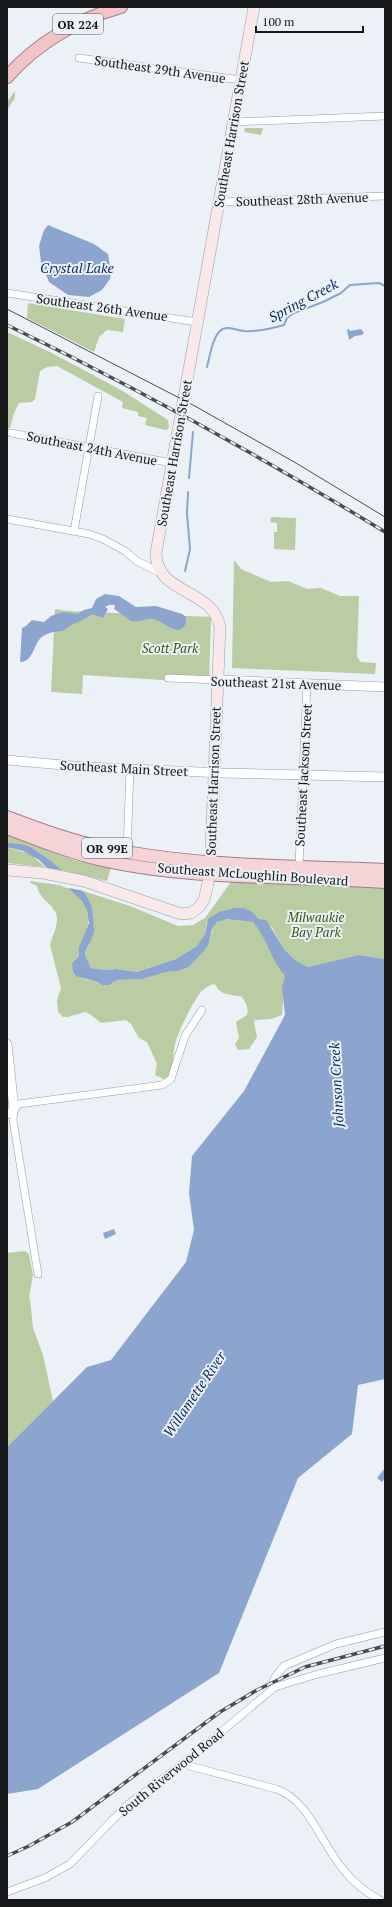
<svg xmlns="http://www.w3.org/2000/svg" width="392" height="1907" viewBox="0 0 392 1907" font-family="'PT Serif',serif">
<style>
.green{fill:#b9cca2}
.water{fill:#8ca5cf}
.pier{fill:#ebf1f7}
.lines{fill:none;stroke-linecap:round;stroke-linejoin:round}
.stream{stroke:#8ca5cf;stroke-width:2}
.minor-casing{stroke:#969ca1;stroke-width:8}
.tertiary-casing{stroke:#969ca1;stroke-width:10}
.secondary-casing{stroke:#969ca1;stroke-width:12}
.primary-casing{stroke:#a27e84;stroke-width:14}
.trunk-casing{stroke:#a27e84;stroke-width:14}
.minor{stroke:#fff;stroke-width:7}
.tertiary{stroke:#fff;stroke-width:9}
.secondary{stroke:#fae9eb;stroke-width:11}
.primary{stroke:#f5d3d7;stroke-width:12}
.trunk{stroke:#f2c4ca;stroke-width:12}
.tram{stroke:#4a4d50;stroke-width:1}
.rail-casing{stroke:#4a4d50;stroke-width:3.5}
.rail{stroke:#ebf1f7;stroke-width:2;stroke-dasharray:6;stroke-linecap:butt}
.labels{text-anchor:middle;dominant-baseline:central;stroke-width:4;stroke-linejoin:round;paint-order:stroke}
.shield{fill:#ebf1f7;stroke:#55585c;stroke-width:1}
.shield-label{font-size:12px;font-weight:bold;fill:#151719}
.street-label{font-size:13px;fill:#151719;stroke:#ebf1f7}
.park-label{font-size:13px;font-style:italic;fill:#3c5410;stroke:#ebf1f7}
.water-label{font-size:14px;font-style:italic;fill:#113062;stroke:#ebf1f7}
</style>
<rect width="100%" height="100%" fill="#ebf1f7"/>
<path class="green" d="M15 91V98L7 110V102Z
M245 128H263L261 135 244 132Z
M28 303 125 319 123 332 107 330 99 337 94 352 27 318Z
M7 332 52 353 121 390 168 420 169 428 166 430 145 425 147 418 138 416V412L122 408 123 402 57 366 47 367 40 371 35 399 32 402 19 403 14 413 10 428H7Z
M271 517 296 518 295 550 274 549V532H277V523L270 522Z
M234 560 241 569 271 582 288 581 307 589 321 588 340 596H359L357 657 361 662 376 663 375 674 232 668Z
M55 609 67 611 211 617 209 683 83 675 82 694 51 692Z
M7 835 74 860 111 868 107 881 62 870 36 850 7 843Z
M7 847 30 854 45 867 7 863Z
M31 881C40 883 60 884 68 888 80 895 90 909 88 924 87 935 79 944 79 956L73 962V972C81 981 93 979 102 985L113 983 116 980 143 979 166 972 178 971 189 967 204 951 213 931V927C220 914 241 921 253 922L256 925 254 920 223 913 207 921 205 934 202 940 197 946 176 959 135 972 116 969 106 970 91 968 85 955 89 943 93 937 94 931 90 901 83 891 130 906 178 926 193 925 205 918 231 882 385 888V959L358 955 308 967 295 960 285 950 271 926 261 931 271 952 285 976 282 1015 271 1019 255 1020 254 1023 257 1037 249 1049 238 1050 235 1044 239 1038 236 1022 247 1015C249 1008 246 1003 242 997 233 994 219 996 216 985L213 984C209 986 203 989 200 993 192 1004 175 1036 174 1050 173 1059 173 1072 166 1080L155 1075 157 1064 147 1042 139 1038 131 1024 126 1020 101 1023 90 1014 85 1012 68 1017H63L58 1012 57 1000 61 988 50 945C52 937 56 930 57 921 59 906 39 901 37 886L30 883Z
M25 1251 29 1254 33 1275 29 1297 30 1299 33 1328 43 1355 53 1401 7 1447V1253Z"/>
<path class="water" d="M48 225 94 244 108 254 111 273 110 279 102 290 89 297 68 295 49 282 41 262 39 246 44 230Z
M349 329 350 331 361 329 364 333 362 335 355 336 349 340 347 330Z
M105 594 119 596 136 607 156 606 182 614 186 617V623C179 640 163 620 153 619 145 618 139 623 131 621L114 609 115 605H109L105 607 108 609 103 618 92 614C84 621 71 623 63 631 57 631 51 632 45 635 33 640 35 662 20 662L22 628 26 626 32 620 44 622 51 616 63 612 77 614 84 610 92 608 96 599Z
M7 843C13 843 20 844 25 845 41 850 85 887 90 902 93 910 93 920 94 929 95 939 86 945 85 955L91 968 106 970 116 969 136 972 176 959 197 946 205 934 208 919 219 912 235 908H243L251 911 259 919 266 920 285 950 295 960 308 967 358 955 385 959V1379L358 1385 352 1434 298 1478 219 1673 38 1789 7 1794V1447L87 1367 111 1360 186 1262 194 1230 189 1193 192 1156 244 1091 285 1015 282 988 285 976C271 960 267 938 253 922L227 919 217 922 213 927 208 945 204 951 189 967 178 971 166 972 143 979 117 980 109 985H102L97 982 76 976 73 972 72 963 79 956V947L89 923 87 911 82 901 39 860 23 851 7 847Z
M114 1229 116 1234 105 1239 103 1233Z
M385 1468V1478L382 1482 377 1478Z"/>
<path class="pier" d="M42 867 66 871 85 891 63 887Z"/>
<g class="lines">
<path class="stream" d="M207 367C210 356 212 339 220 331 226 325 236 330 244 331 258 332 270 329 284 325L287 318 294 313 323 302 341 293 350 285 379 283 385 286
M189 478 193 432
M185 571 190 549 187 514 188 492"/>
<g class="minor-casing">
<path id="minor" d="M79 58 241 80
M233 122 385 116
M219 202 385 196
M7 293 197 322
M11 433 172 463
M7 519 89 534 103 539 125 551 137 561 161 573
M74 531 98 396
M168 678 218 680
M127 852 130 769
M299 866 307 683
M14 1109 13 1120 38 1274
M7 1115 19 1104 162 1085 171 1079 185 1036 202 1010
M275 1687 273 1682 275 1677 284 1666 336 1644 385 1632
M185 1762 190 1766 276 1789C308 1799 321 1843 342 1868 352 1881 365 1892 380 1900
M7 1892 45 1878 70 1864 126 1806 185 1762 275 1687 318 1674 385 1658"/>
</g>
<g class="tertiary-casing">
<path id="tertiary" d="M218 680 385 687
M7 760 85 767 223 773 385 777
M7 1044 14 1109"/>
</g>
<g class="secondary-casing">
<path id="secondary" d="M7 870 43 873 84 881 181 914 191 913 199 907 204 900 208 883 211 851 220 627C213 588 156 595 156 553L254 7"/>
</g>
<g class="primary-casing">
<path id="primary" d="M7 817C39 829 71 841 105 848 196 867 292 866 385 870
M7 828C38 840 69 852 102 860 195 881 291 875 385 882"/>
</g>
<g class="trunk-casing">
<path id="trunk" d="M7 77C37 43 78 19 121 7"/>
</g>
<use href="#minor" class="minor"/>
<use href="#tertiary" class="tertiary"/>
<use href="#secondary" class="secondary"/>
<use href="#primary" class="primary"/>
<use href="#trunk" class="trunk"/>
<path class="tram" d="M7 309 193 405 296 463 385 517"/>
<g class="rail-casing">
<path id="rail" d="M7 325C137 388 262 457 385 532
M7 1856 29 1846 72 1822 220 1712 257 1690 305 1667 385 1646"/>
</g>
<use href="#rail" class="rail"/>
</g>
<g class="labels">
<g class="shield">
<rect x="53" y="14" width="50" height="20" rx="3"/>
<rect x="82" y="838" width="50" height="20" rx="3"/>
</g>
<g class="shield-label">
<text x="78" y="24">OR 224</text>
<text x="107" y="848">OR 99E</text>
</g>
<g class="street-label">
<text transform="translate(160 69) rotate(8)">Southeast 29th Avenue</text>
<text transform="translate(231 134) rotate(-80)">Southeast Harrison Street</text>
<text transform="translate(302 199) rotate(-2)">Southeast 28th Avenue</text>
<text transform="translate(102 307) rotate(8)">Southeast 26th Avenue</text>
<text transform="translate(92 448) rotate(11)">Southeast 24th Avenue</text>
<text transform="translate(174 453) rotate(-80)">Southeast Harrison Street</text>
<text transform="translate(276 683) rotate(2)">Southeast 21st Avenue</text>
<text transform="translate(124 768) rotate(3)">Southeast Main Street</text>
<text transform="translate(303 775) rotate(-87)">Southeast Jackson Street</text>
<text transform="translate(213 781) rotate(-88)">Southeast Harrison Street</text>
<text transform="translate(253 874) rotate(4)">Southeast McLoughlin Boulevard</text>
<text transform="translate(171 1772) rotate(-39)">South Riverwood Road</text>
</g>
<g class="park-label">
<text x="170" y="648">Scott Park</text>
<text x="316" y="917">Milwaukie<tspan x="316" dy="15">Bay Park</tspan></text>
</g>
<g class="water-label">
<text x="77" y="267">Crystal Lake</text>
<text transform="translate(303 300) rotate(-28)">Spring Creek</text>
<text transform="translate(336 1085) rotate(-93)">Johnson Creek</text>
<text transform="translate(194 1394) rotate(-56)">Willamette River</text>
</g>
</g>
<rect width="392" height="1907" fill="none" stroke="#151719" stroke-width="16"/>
<path d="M256 26v6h107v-6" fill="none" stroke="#151719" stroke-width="2"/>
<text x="262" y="26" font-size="12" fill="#151719" stroke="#ebf1f7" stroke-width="3" paint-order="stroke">100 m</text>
</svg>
